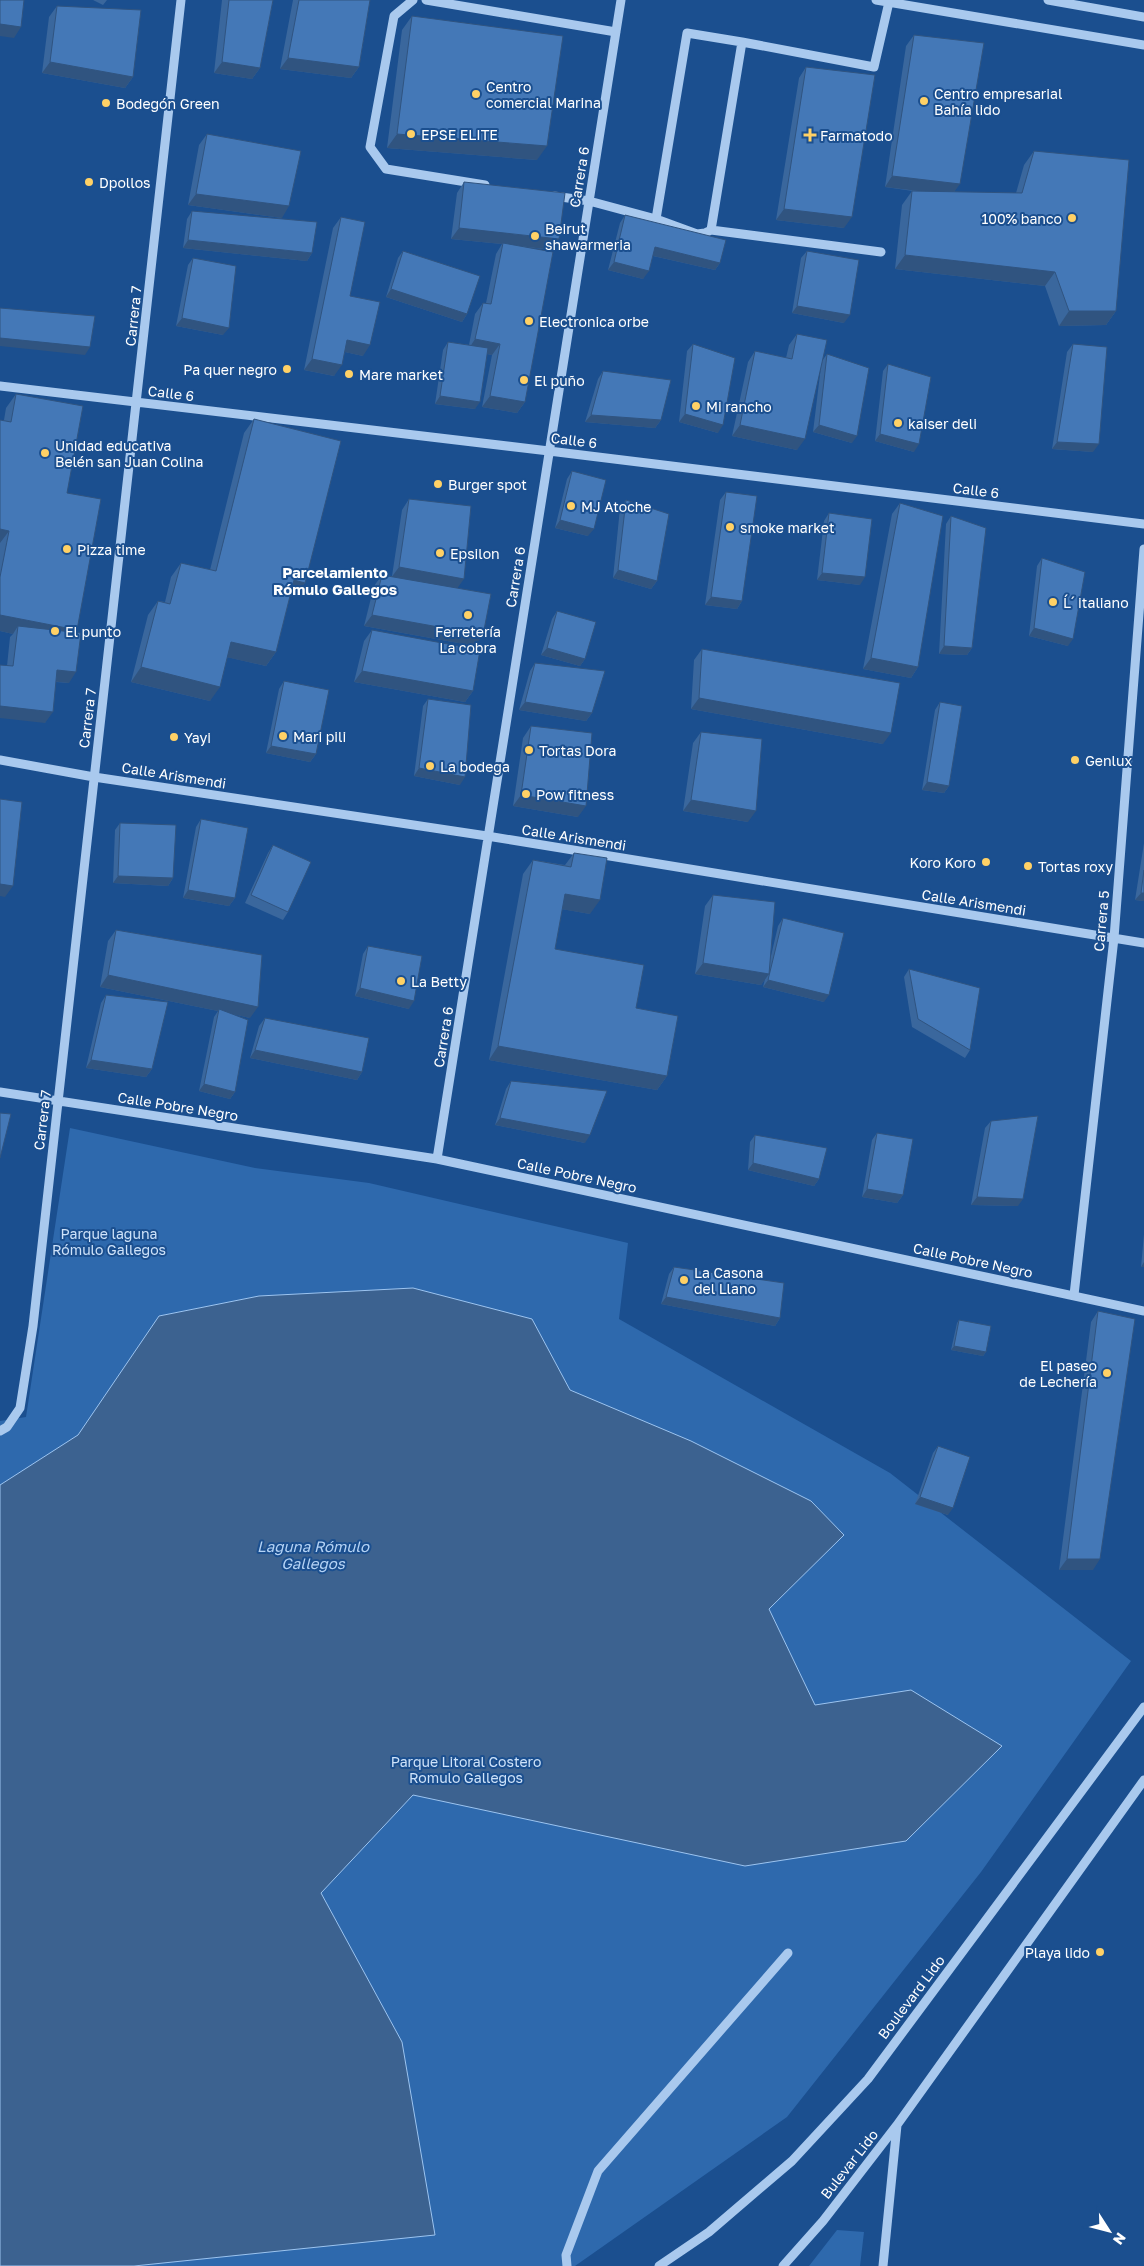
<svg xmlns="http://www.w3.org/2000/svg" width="1144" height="2266" viewBox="0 0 1144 2266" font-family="'Golos Text',sans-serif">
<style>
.green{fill:#2e69ad}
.water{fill:#3c6290;stroke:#9cc4f0}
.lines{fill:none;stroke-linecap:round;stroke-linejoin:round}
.minor{stroke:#a9c9ee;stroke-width:9}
.wall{fill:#3a679d}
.shaded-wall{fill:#305480}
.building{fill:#4478b7;stroke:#305480}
.poi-dot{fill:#ffd166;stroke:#1b4f8f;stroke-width:2}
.labels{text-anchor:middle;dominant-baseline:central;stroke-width:4;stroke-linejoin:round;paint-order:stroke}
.poi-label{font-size:14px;fill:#fff;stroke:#1b4f8f;text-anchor:start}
.street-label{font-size:14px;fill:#fff;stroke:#1b4f8f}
.park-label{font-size:14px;fill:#cfe3fa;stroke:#1b4f8f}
.neighbourhood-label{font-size:15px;font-weight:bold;fill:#fff;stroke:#1b4f8f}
.water-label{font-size:15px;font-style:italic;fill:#b5d3f5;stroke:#1b4f8f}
</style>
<rect width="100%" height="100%" fill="#1b4f8f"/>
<path class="green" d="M70 1128 255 1168 369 1183 628 1243 619 1319 890 1473 1131 1661 981 1872 787 2117 575 2266H0V1421L26 1417Z
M837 2230 864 2232 860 2266H809Z"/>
<path class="water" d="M413 1288 532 1319 570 1390 691 1441 811 1501 844 1535 769 1609 815 1705 911 1690 1002 1746 906 1841 745 1866 413 1795 321 1893 402 2042 435 2235 134 2266H0V1485L78 1435 159 1316 259 1296Z"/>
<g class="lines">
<path class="minor" d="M413 0 394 16 370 147 386 169 485 185
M426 0 616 32
M876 0 1144 45
M1048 0 1144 17
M554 196 589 201 656 219 697 234 705 233 711 230 742 42 874 67 889 2
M656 219 687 33 742 42
M711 230 881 252
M0 386 549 451 1144 524
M0 760 94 777 487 836 1144 943
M0 1092 437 1159 1144 1311
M437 1159 621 0
M1074 1295 1114 938 1144 549
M0 1431 7 1427 20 1408 33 1326 181 0
M567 2266 566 2255 598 2171 788 1953
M659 2266 709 2232 792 2161 868 2079 1144 1707
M783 2266 823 2221 897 2125
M883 2266 897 2125 1144 1780"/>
</g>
<path class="wall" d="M93 0H107L103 5Z
M222 0H273L260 68 252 79 214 73Z
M293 0H370L359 67 351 78 280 69Z
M57 6 133 77 125 88 42 73 49 17Z
M412 16 537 160 387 148 402 30Z
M914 35 955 192 1016 193 1024 165 1034 151 1116 311 1106 325 1059 326 1045 286 895 269 902 205 912 191H913L885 187 906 46Z
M806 67 844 228 776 220 799 78Z
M207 134 282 218 188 205 199 145Z
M464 182 552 250 524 247 525 402 517 413 482 407 492 355 487 354 475 409 435 404 443 350 448 342 469 345 475 314 483 303H486L496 254 502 244 451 239 457 193Z
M192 211 312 253 307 261 183 248 187 219Z
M625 215 720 263 715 270 653 256 643 279 608 270 620 223Z
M341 217 350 296 363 356 345 352 334 376 304 370 333 228Z
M403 251 467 314 462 322 386 297 398 258Z
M807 251 844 323 792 313 801 258Z
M193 258 223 335 176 326 188 265Z
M797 334 822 361 827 354 852 443 813 432 821 366 797 450 732 436 748 362 755 351 786 358 789 345Z
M693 344 718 433 679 422 687 351Z
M1073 344 1093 452 1052 449 1067 352Z
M888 364 914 452 875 441 883 371Z
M603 371 661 420 655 428 585 422 598 379Z
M16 394 67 493 77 630 75 632 69 683 56 682 45 723 7 666 10 637 13 634 0 631V420H4L6 408Z
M254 419 305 583 295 597 290 596 276 652 266 666 227 657 210 701 131 682 148 615 158 601 165 602 171 577 181 563 210 570 244 433Z
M572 471 588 536 555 528 567 479Z
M726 492 742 601 737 609 705 605 720 500Z
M409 499 458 588 475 646 364 626 374 586 382 575 392 576 402 510Z
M626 500 657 581 651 589 613 578 620 508Z
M900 503 918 667 911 678 863 669 892 514Z
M829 513 860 585 817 580 824 521Z
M951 516 972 648 967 655 939 654 946 524Z
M1042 558 1068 646 1029 636 1037 566Z
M557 611 585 659 580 666 541 655 552 619Z
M372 630 473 691 465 702 354 682 364 641Z
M702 649 883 744 691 709 694 660Z
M535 663 592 713 586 721 519 710 530 671Z
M284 681 316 754 310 762 266 753 279 689Z
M428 699 460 785 414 776 423 706Z
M940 702 949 786 944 793 922 790 935 710Z
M531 726 578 817 513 806 523 738Z
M701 732 748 822 683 811 693 743Z
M201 819 235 898 229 906 183 898 196 827Z
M120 823 173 878 168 886 113 883 115 830Z
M1144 843V901L1135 900Z
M273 845 288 912 283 920 245 903 268 853Z
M574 853 590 914 562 909 555 949 636 1008 667 1076 657 1090 489 1060 523 874 533 860 565 865Z
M713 895 770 960 778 926 783 918 824 1002 763 987 765 979 761 985 695 974 705 906Z
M116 930 250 1018 233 1014 235 1092 230 1099 199 1091 214 1017 218 1011 100 987 108 941Z
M368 946 409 1009 355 996 363 954Z
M909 969 970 1050 965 1058 912 1027 904 977Z
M106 995 152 1069 146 1077 86 1068 101 1003Z
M265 1018 362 1072 357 1080 250 1058 259 1026Z
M511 1081 585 1143 495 1125 506 1089Z
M991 1121 1018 1206 971 1205 985 1128Z
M877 1133 903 1195 897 1203 862 1197 872 1140Z
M755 1135 819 1179 814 1186 748 1170 750 1142Z
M1144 1234V1267H1141Z
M674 1267 780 1318 775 1326 661 1304 669 1274Z
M1098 1311 1093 1570H1059L1091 1322Z
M959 1320 986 1352 983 1356 951 1350 957 1323Z
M938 1446 948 1515 915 1504 933 1453Z"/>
<path class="shaded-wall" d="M0 24 21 27 14 38 0 36Z
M288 58 359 67 351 78 280 69Z
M50 62 133 77 125 88 42 73Z
M222 62 260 68 252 79 214 73Z
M397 134 547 146 537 160 387 148Z
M892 176 960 184 952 195 885 187Z
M196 194 289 206 282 218 188 205Z
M784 209 852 217 844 228 776 220Z
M459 228 559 239 552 250 503 244V243L502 244 451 239Z
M188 240 312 253 307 261 183 248Z
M655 247 720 263 715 270 649 255Z
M905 255 1055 272 1045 286 895 269Z
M614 262 649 271 643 279 608 270Z
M391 289 467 314 462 322 386 297Z
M797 306 850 315 844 323 792 313Z
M1069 311H1116L1106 325 1059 326Z
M182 318 229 328 223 335 176 326Z
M0 338 90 347 85 355 0 346Z
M475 339 500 344 492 355 468 350Z
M347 340 370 345 363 356 340 351Z
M312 359 342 365 334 376 304 370Z
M440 396 480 402 475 409 435 404Z
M490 396 525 402 517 413 482 407Z
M685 414 723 425 718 433 679 422Z
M591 415 661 420 655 428 585 422Z
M740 425 805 439 797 450 732 436Z
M819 425 857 436 852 443 813 432Z
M880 434 919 444 914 452 875 441Z
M1057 442 1099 444 1093 452 1052 449Z
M560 520 594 529 588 536 555 528Z
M0 529 9 531 0 543Z
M399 567 464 579 456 590 391 578Z
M618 570 657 581 651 589 613 578Z
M822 573 865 577 860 585 817 580Z
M294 580 305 583 295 597 284 594Z
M711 597 742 601 737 609 705 605Z
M0 615 77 630 67 644 18 626 13 634 0 631Z
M372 615 483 635 475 646 364 626Z
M1034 628 1073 639 1068 646 1029 636Z
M231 642 276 652 266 666 221 656Z
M944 646 972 648 967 655 939 654Z
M547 648 585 659 580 666 541 655Z
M871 658 918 667 911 678 863 669Z
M141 667 220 687 210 701 131 682Z
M57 670 76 672 69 683 50 681Z
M362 671 473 691 465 702 354 682Z
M699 698 891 733 883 744 691 709Z
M525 702 592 713 586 721 519 710Z
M0 706 53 712 45 723 0 718Z
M271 746 316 754 310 762 266 753Z
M419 768 465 777 460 785 414 776Z
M927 782 949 786 944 793 922 790Z
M521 795 586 806 578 817 513 806Z
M691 800 756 811 748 822 683 811Z
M118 876 173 878 168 886 113 883Z
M0 884 13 886 5 897 0 896Z
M188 890 235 898 229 906 183 898Z
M1141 893H1144V901L1135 900Z
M565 894 600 900 590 914 555 908Z
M703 963 769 974 761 985 695 974Z
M108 975 258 1007 250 1018 219 1011V1009L218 1011 100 987Z
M768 980 829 995 824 1002 763 987Z
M360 988 414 1001 409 1009 355 996Z
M498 1046 667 1076 657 1090 489 1060Z
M255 1050 362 1072 357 1080 250 1058Z
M91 1060 152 1069 146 1077 86 1068Z
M204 1084 235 1092 230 1099 199 1091Z
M500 1118 590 1135 585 1143 495 1125Z
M753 1163 819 1179 814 1186 748 1170Z
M867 1189 903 1195 897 1203 862 1197Z
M977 1197 1023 1199 1018 1206 971 1205Z
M1144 1262V1267H1141Z
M666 1297 780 1318 775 1326 661 1304Z
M954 1346 986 1352 983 1356 951 1350Z
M920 1497 953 1508 948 1515 915 1504Z
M1067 1559H1100L1093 1570H1059Z"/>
<path class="building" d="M0 0H24L21 27 0 24Z
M229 0H273L260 68 222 62Z
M299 0H370L359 67 288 58Z
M57 6 141 10 133 77 50 62Z
M412 16 563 36 547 146 397 134Z
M914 35 984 43 960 184 892 176Z
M806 67 875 75 852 217 784 209Z
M207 134 301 151 289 206 196 194Z
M1034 151 1129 160 1116 311H1069L1055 272 905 255 912 191 1022 193Z
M464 182 565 193 559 239 459 228Z
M192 211 317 222 312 253 188 240Z
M625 215 726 240 720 263 655 247 649 271 614 262Z
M341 217 365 222 350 296 380 302 370 345 347 340 342 365 312 359Z
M503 243 553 252 525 402 490 396 500 344 475 339 483 303 491 304Z
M403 251 480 276 467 314 391 289Z
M807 251 859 260 850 315 797 306Z
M193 258 236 266 229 328 182 318Z
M0 308 95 316 90 347 0 338Z
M797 334 827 340 805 439 740 425 755 351 792 359Z
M448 342 488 348 480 402 440 396Z
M693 344 735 358 723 425 685 414Z
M1073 344 1107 347 1099 444 1057 442Z
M827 354 869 368 857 436 819 425Z
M888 364 931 377 919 444 880 434Z
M603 371 671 380 661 420 591 415Z
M16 394 83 406 67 493 101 499 77 630 0 615V577L9 531 0 529V420L11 422Z
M254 419 341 441 305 583 294 580 276 652 231 642 220 687 141 667 158 601 170 604 181 563 216 571Z
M572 471 606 480 594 529 560 520Z
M726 492 757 496 742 601 711 597Z
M409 499 471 506 464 579 399 567Z
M626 500 669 514 657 581 618 570Z
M900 503 943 516 918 667 871 658Z
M829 513 872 519 865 577 822 573Z
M951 516 986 528 972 648 944 646Z
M1042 558 1085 572 1073 639 1034 628Z
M382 575 491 594 483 635 372 615Z
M557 611 596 622 585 659 547 648Z
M18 626 81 633 76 672 57 670 53 712 0 706V665L13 666Z
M372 630 480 650 473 691 362 671Z
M702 649 900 683 891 733 699 698Z
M535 663 605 671 592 713 525 702Z
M284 681 329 690 316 754 271 746Z
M428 699 471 705 465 777 419 768Z
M940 702 962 706 949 786 927 782Z
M531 726 592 733 586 806 521 795Z
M701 732 762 739 756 811 691 800Z
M0 799 22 802 13 886 0 884Z
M201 819 248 828 235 898 188 890Z
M120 823 176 825 173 878 118 876Z
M273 845 311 862 288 912 251 895Z
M574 853 607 858 600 900 565 894 555 949 644 965 636 1008 678 1016 667 1076 498 1046 533 860 571 867Z
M1144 870V893H1141Z
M713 895 775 902 769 974 703 963Z
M783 918 844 933 829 995 768 980Z
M116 930 262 955 258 1007 108 975Z
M368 946 422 956 414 1001 360 988Z
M909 969 980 988 970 1050 918 1019Z
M106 995 168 1002 152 1069 91 1060Z
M219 1009 248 1020 235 1092 204 1084Z
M265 1018 369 1038 362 1072 255 1050Z
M511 1081 607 1091 590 1135 500 1118Z
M0 1113 11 1114 0 1158Z
M1038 1116 1023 1199 977 1197 991 1121Z
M877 1133 913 1139 903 1195 867 1189Z
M755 1135 827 1148 819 1179 753 1163Z
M674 1267 784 1283 780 1318 666 1297Z
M1098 1311 1135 1319 1100 1559H1067Z
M959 1320 991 1326 986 1352 954 1346Z
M938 1446 970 1457 953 1508 920 1497Z"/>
<g class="poi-dot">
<circle cx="476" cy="94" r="5"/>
<circle cx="924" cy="101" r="5"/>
<circle cx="106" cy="103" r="5"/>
<circle cx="411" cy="134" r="5"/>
<path d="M807.5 127.5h5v5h5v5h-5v5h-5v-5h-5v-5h5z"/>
<circle cx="89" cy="182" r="5"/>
<circle cx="1072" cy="218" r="5"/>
<circle cx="535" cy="236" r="5"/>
<circle cx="529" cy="321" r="5"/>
<circle cx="287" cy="369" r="5"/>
<circle cx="349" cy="374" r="5"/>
<circle cx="524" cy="380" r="5"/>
<circle cx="696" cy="406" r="5"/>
<circle cx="898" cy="423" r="5"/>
<circle cx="45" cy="453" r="5"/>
<circle cx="438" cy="484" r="5"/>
<circle cx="571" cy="506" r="5"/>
<circle cx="730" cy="527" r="5"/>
<circle cx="67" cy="549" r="5"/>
<circle cx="440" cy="553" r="5"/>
<circle cx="1053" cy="602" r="5"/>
<circle cx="468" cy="615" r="5"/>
<circle cx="55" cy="631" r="5"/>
<circle cx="283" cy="736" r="5"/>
<circle cx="174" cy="737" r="5"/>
<circle cx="529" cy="750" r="5"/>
<circle cx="1075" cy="760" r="5"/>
<circle cx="430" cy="766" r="5"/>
<circle cx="526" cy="794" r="5"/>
<circle cx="986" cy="862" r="5"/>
<circle cx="1028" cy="866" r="5"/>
<circle cx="401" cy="981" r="5"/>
<circle cx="684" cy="1280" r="5"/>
<circle cx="1107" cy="1373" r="5"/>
<circle cx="1100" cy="1952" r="5"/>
</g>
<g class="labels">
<g class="poi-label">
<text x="486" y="86">Centro<tspan x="486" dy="16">comercial Marina</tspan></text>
<text x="934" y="93">Centro empresarial<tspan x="934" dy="16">Bahía lido</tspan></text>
<text x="116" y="103">Bodegón Green</text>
<text x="421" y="134">EPSE ELITE</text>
<text x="820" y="135">Farmatodo</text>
<text x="99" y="182">Dpollos</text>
<text x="1062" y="218" text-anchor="end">100% banco</text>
<text x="545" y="228">Beirut<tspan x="545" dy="16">shawarmeria</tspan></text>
<text x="539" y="321">Electronica orbe</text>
<text x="277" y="369" text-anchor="end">Pa quer negro</text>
<text x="359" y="374">Mare market</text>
<text x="534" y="380">El puño</text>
<text x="706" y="406">Mi rancho</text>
<text x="908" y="423">kaiser deli</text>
<text x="55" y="445">Unidad educativa<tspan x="55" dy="16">Belén san Juan Colina</tspan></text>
<text x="448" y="484">Burger spot</text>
<text x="581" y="506">MJ Atoche</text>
<text x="740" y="527">smoke market</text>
<text x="77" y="549">Pizza time</text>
<text x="450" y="553">Epsilon</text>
<text x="1063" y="602">Ĺ´ italiano</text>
<text x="65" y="631">El punto</text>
<text x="468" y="631" text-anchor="middle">Ferretería<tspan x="468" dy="16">La cobra</tspan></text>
<text x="293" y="736">Mari pili</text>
<text x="184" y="737">Yayi</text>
<text x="539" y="750">Tortas Dora</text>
<text x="1085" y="760">Genlux</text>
<text x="440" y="766">La bodega</text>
<text x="536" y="794">Pow fitness</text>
<text x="976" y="862" text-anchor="end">Koro Koro</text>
<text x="1038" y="866">Tortas roxy</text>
<text x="411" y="981">La Betty</text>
<text x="694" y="1272">La Casona<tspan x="694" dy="16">del Llano</tspan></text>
<text x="1097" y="1365" text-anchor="end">El paseo<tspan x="1097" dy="16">de Lechería</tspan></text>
<text x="1090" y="1952" text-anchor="end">Playa lido</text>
</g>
<g class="street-label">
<text transform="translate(579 177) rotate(-81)">Carrera 6</text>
<text transform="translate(133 316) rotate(-84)">Carrera 7</text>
<text transform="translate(171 393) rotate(7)">Calle 6</text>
<text transform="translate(574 440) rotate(7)">Calle 6</text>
<text transform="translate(976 490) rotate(7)">Calle 6</text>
<text transform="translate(515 577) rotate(-81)">Carrera 6</text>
<text transform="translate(87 718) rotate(-83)">Carrera 7</text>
<text transform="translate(174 775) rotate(9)">Calle Arismendi</text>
<text transform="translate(574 837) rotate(9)">Calle Arismendi</text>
<text transform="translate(974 902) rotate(9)">Calle Arismendi</text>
<text transform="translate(1101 921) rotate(-85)">Carrera 5</text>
<text transform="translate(443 1037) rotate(-81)">Carrera 6</text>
<text transform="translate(178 1106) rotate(9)">Calle Pobre Negro</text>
<text transform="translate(42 1120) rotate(-83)">Carrera 7</text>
<text transform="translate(577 1175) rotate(12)">Calle Pobre Negro</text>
<text transform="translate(973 1260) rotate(12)">Calle Pobre Negro</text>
<text transform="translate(911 1997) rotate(-53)">Boulevard Lido</text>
<text transform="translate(849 2164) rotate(-52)">Bulevar Lido</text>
</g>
<g class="park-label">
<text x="109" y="1233">Parque laguna<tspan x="109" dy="16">Rómulo Gallegos</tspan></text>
<text x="466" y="1761">Parque Litoral Costero<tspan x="466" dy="16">Romulo Gallegos</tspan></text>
</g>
<g class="neighbourhood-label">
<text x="335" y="572">Parcelamiento<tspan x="335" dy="17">Rómulo Gallegos</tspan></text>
</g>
<g class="water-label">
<text x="313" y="1546">Laguna Rómulo<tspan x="313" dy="17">Gallegos</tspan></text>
</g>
</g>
<g transform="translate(1109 2231) rotate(126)" stroke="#1b4f8f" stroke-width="4" paint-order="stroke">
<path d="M0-4L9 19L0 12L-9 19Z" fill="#ffffff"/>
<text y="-8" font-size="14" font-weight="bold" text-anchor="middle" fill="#ffffff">N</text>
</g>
</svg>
